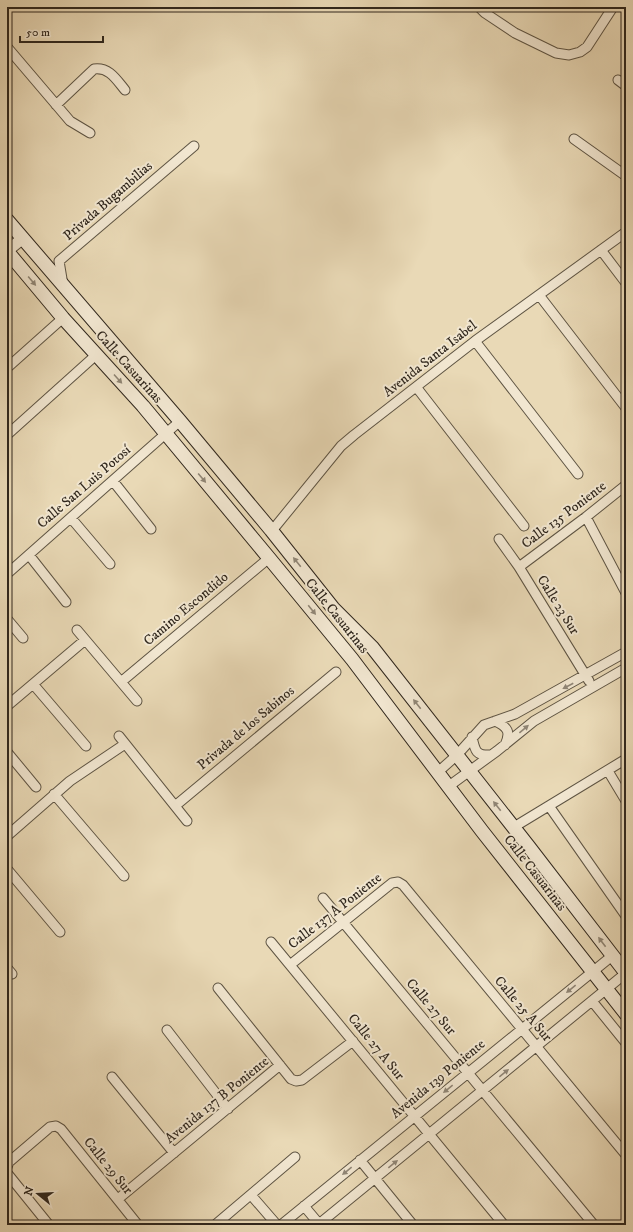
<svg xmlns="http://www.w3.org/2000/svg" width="633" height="1232" viewBox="0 0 633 1232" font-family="'IM FELL DW Pica',serif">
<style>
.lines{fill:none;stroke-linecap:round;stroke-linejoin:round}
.minor-casing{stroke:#5e5443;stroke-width:11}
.tertiary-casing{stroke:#5e5443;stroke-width:13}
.secondary-casing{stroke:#30271d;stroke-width:15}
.minor{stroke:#f1e6d0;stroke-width:9}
.tertiary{stroke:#f1e6d0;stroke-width:11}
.secondary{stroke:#f1e6d0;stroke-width:13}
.oneway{fill:#908676}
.labels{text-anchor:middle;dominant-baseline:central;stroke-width:4;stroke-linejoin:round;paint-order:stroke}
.street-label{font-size:14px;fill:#30271d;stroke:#f1e6d0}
</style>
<rect width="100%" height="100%" fill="#e9d9b6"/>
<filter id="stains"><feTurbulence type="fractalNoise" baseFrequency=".005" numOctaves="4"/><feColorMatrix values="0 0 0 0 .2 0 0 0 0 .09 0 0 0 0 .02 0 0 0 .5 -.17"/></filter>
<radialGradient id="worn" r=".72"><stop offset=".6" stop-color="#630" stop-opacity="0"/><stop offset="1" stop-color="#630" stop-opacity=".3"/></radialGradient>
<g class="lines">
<g class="minor-casing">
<path id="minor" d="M479 7 485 13 515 33 556 53 569 55 580 52 587 47 613 7
M7 47 70 121 90 133
M618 80 626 86
M56 105 94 69C109 67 116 79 125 90
M574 139 626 176
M601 250 626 283
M63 285 59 261 194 146
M539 295 626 408
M475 341 578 474
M7 368 63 318
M417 388 524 526
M7 435 96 355
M113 481 151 529
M586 517 626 593
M71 518 110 564
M271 530 275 527 341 446 354 435 475 341 626 232
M499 539 519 567 589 681
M29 555 66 602
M519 567 586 517 626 485
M7 574 180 421
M7 619 23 638
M77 630 137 701
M121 682 269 558
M33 684 86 746
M7 706 85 640
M495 721C508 727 511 732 505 745
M119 736 187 821
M472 737C475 751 476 756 491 755
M7 752 36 787
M608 771 626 801
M438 772 457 755 484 725 515 714 626 652
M449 786 497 751 534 721 626 668
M54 794 124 876
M175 806 336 672
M549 806 626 916
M514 827 626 759
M7 836 70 781 125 744
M7 869 60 932
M323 898 594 1225
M271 942 504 1225
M290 965 392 883 398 882 403 885 626 1155
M7 968 12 974
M218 988 291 1079 296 1081 302 1080 353 1041
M592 1001 626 1043
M167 1030 228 1109
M112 1077 174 1153
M360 1160 413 1225
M7 1167 9 1162 50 1127 56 1126 61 1129 138 1225
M7 1173 49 1225
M251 1195 277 1225
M118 1199 280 1065
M304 1206 320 1225
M319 1224 626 973
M215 1225 295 1157
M281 1225 612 956"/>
</g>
<g class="tertiary-casing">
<path id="tertiary" d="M7 251 23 238"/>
</g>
<g class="secondary-casing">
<path id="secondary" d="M7 220 180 421 271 530 333 608 372 647 529 847 626 973
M7 251 63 318 143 406 269 558 352 659 482 831 626 1014"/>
</g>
<use href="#minor" class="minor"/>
<use href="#tertiary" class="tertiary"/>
<use href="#secondary" class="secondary"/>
</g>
<defs><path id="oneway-solid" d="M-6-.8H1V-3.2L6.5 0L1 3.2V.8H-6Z"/></defs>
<g class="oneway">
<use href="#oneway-solid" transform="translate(32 281) rotate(50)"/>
<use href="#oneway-solid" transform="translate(118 379) rotate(48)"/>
<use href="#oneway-solid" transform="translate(202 478) rotate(50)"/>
<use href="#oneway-solid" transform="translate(297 562) rotate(-129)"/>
<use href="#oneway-solid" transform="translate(312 610) rotate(51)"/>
<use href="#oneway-solid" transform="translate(568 686) rotate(152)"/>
<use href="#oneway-solid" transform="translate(417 704) rotate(-128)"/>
<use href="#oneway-solid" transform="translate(524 729) rotate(-40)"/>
<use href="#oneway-solid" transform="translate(497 806) rotate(-128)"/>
<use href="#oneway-solid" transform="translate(602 942) rotate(-127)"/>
<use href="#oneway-solid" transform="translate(571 989) rotate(141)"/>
<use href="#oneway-solid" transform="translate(504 1073) rotate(-39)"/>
<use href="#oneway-solid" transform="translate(448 1089) rotate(141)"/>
<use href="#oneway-solid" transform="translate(393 1164) rotate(-39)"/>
<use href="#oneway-solid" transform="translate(347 1171) rotate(141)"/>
</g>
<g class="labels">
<g class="street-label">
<text transform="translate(108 201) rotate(-41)">Privada Bugambilias</text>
<text transform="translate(430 359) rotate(-38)">Avenida Santa Isabel</text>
<text transform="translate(129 367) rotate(48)">Calle Casuarinas</text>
<text transform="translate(84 487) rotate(-41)">Calle San Luis Potosí</text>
<text transform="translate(564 515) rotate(-37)">Calle 135 Poniente</text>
<text transform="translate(558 605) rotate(58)">Calle 23 Sur</text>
<text transform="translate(186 609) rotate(-40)">Camino Escondido</text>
<text transform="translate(337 616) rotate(51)">Calle Casuarinas</text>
<text transform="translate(246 728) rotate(-40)">Privada de los Sabinos</text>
<text transform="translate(535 873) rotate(52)">Calle Casuarinas</text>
<text transform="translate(335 911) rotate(-38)">Calle 137 A Poniente</text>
<text transform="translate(431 1007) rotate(50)">Calle 27 Sur</text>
<text transform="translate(523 1009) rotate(50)">Calle 25 A Sur</text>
<text transform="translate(376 1047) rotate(51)">Calle 27 A Sur</text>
<text transform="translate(438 1079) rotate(-39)">Avenida 139 Poniente</text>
<text transform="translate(217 1100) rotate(-39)">Avenida 137 B Poniente</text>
<text transform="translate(108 1166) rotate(51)">Calle 29 Sur</text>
</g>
</g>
<rect width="633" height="1232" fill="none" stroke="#e9d9b6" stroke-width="24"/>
<rect x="8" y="8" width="617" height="1216" fill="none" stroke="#30271d" stroke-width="2"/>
<rect x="12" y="12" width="609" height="1208" fill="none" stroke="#30271d"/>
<g transform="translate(38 1194) rotate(288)" stroke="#f1e6d0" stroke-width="3" paint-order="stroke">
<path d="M0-3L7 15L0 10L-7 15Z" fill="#30271d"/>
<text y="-6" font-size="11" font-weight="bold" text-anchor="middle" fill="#30271d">N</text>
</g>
<path d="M20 36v6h83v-6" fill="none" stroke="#30271d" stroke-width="2"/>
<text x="26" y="36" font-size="12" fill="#30271d" stroke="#f1e6d0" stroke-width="3" paint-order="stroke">50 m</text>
<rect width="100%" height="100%" filter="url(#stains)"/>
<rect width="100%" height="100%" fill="url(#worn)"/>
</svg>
